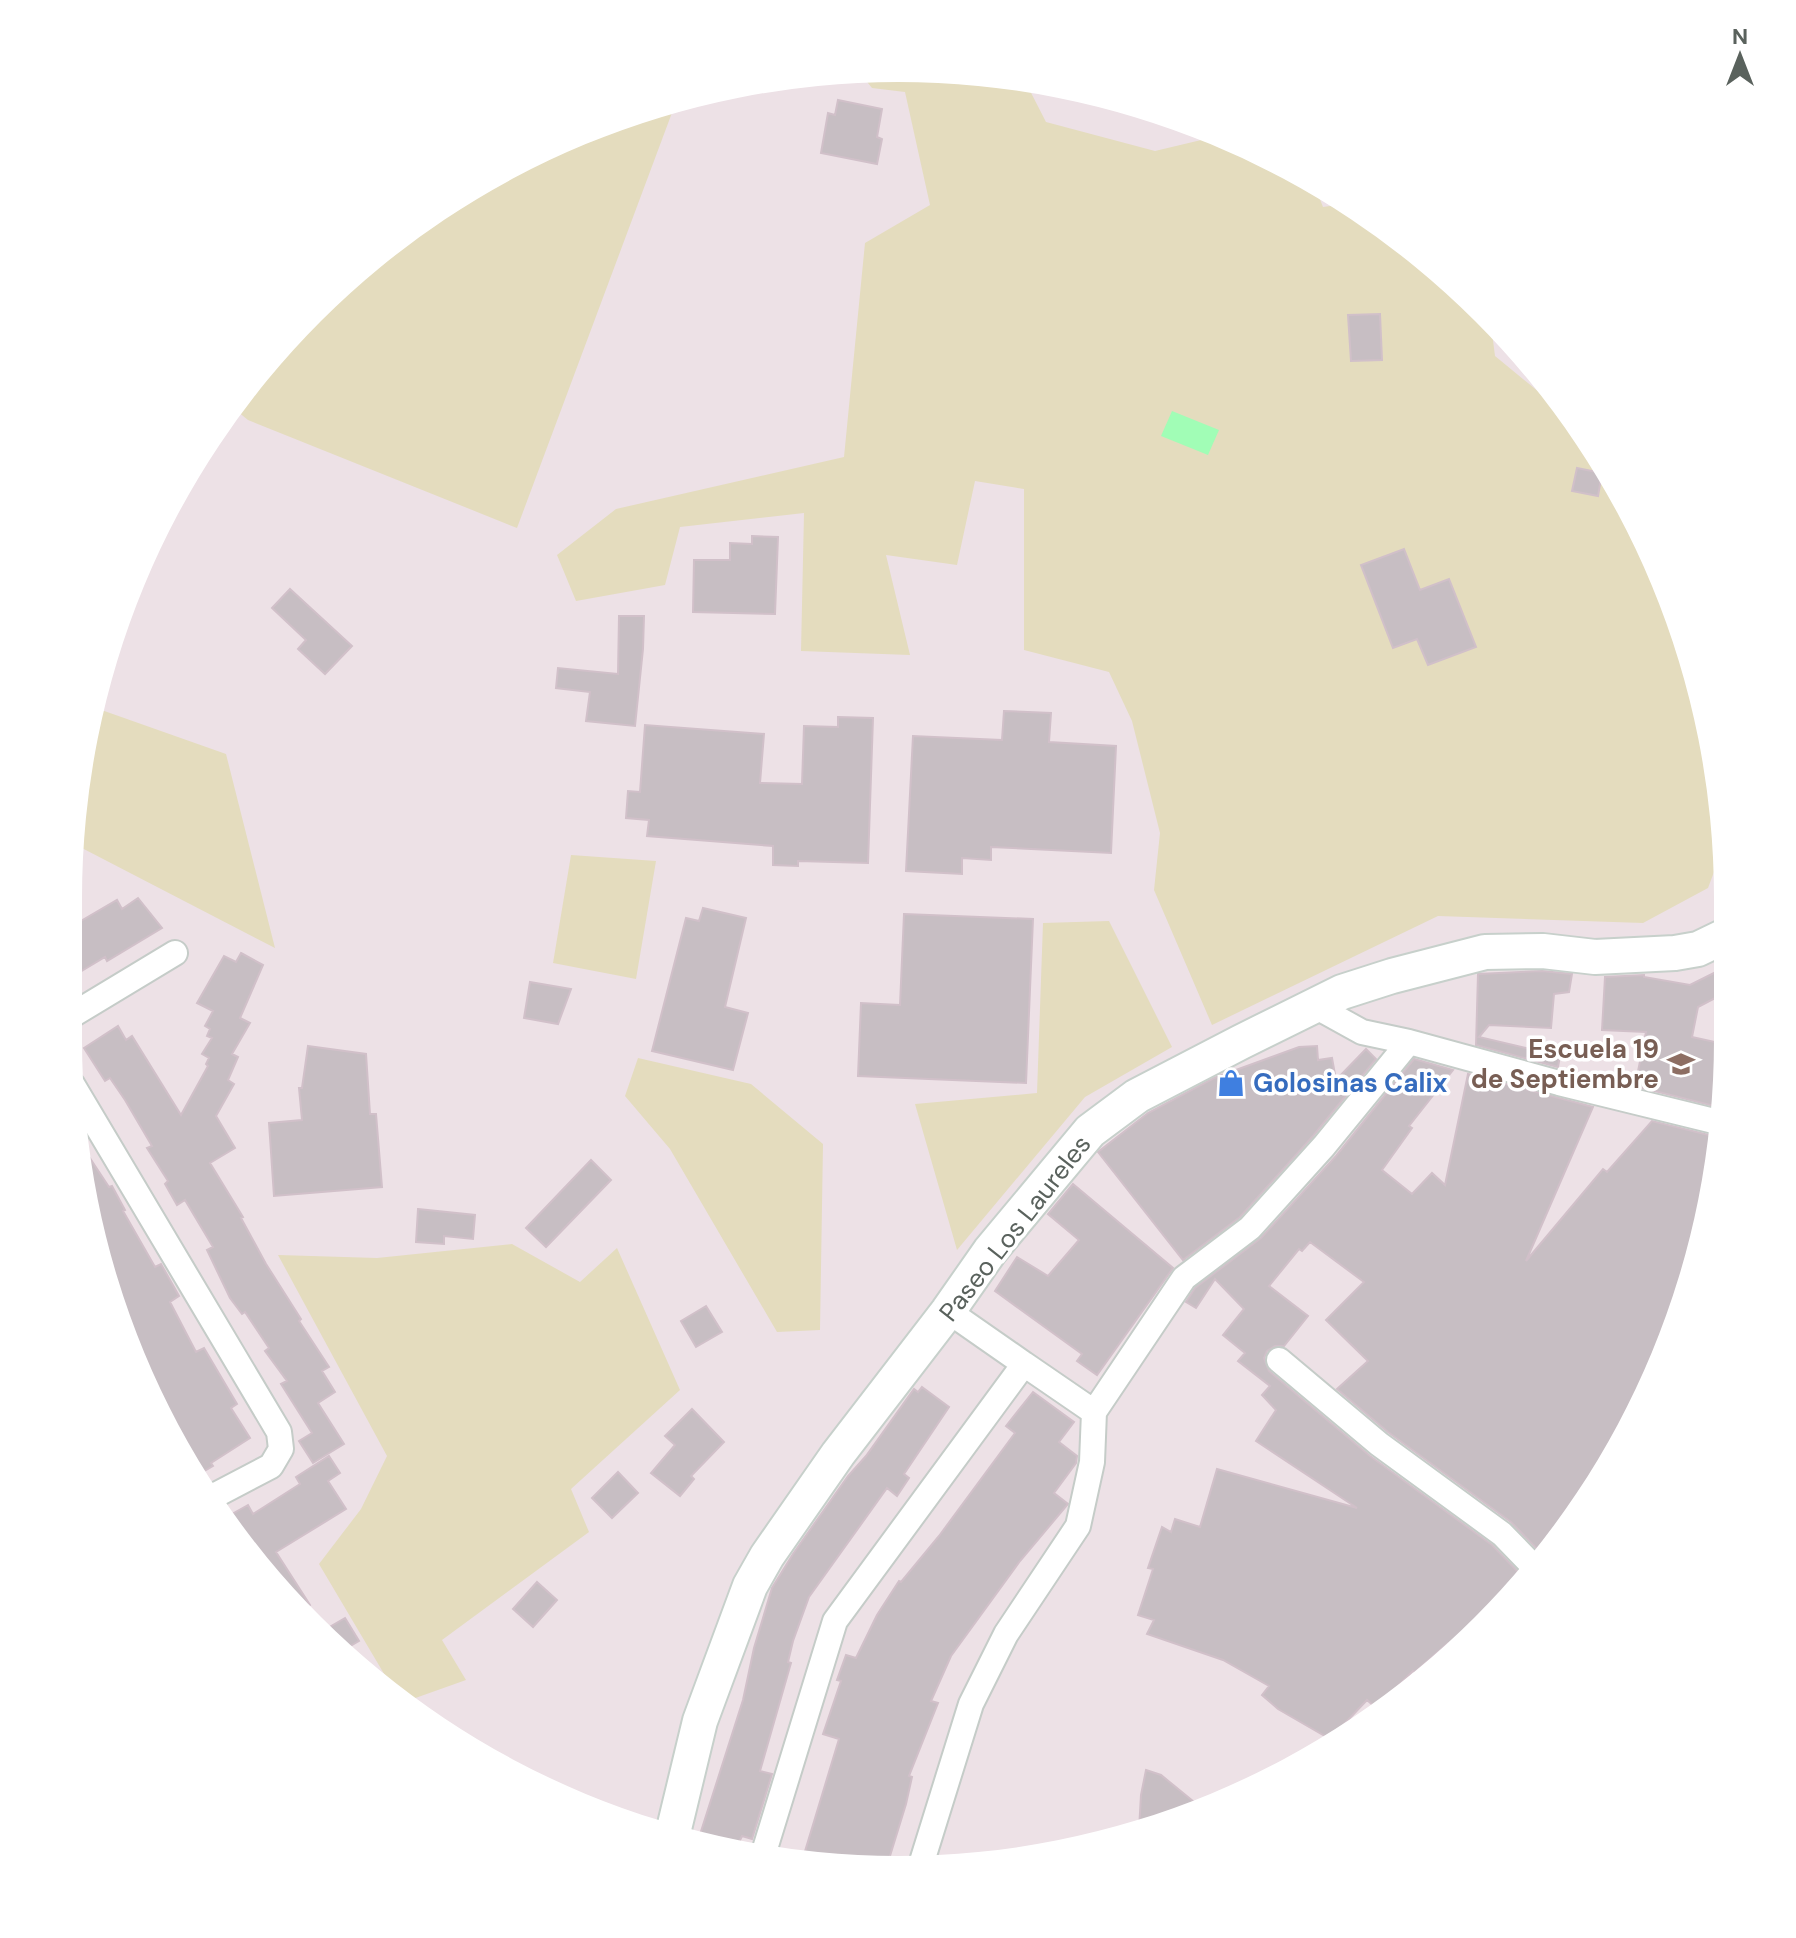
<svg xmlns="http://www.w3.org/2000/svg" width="1796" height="1938" viewBox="0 0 1796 1938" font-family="'DM Sans',sans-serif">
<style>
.green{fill:#e4dcbe}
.water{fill:#a1fdb6}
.building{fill:#c7bec3;stroke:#d1c0c9;stroke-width:2}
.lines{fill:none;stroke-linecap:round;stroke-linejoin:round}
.street-casing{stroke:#c5ccc8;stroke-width:28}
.secondary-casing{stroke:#c7d0cb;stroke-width:38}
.street{stroke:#fff;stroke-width:24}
.secondary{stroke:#fff;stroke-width:34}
.labels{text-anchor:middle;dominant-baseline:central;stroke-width:7;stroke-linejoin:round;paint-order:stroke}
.education-label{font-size:26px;font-weight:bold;fill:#785e54;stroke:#fff;text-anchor:end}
.shop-label{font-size:26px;font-weight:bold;fill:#366cbe;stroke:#fff;text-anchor:start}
.street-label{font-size:26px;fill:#5a625d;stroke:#fff}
</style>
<rect width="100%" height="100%" fill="#ede1e6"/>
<path class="green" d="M898 68 1025 81 1046 122 1155 151 1218 136 1217 132 1314 184 1323 207 1351 203 1359 208 1485 311 1490 317 1495 356 1579 425 1588 437 1665 581 1712 737 1723 848 1708 888 1643 923 1438 916 1212 1025 1154 890 1160 833 1132 721 1109 672 1024 650V489L975 481 957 565 886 555 910 655 801 651 804 513 680 527 665 585 576 601 557 555 616 509 844 457 865 243 930 205 905 92 872 88 860 73Z
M676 102 517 528 248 420 232 407 311 311 437 208 581 131Z
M93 707 226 754 275 948 78 846 84 736Z
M571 855 656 861 636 979 553 963Z
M1109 921 1172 1047 1085 1097 957 1250 915 1104 1037 1093 1043 923Z
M638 1058 751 1084 823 1144 820 1330 777 1332 670 1149 625 1096Z
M512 1244 580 1282 617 1248 680 1390 571 1489 589 1532 442 1640 466 1680 407 1701 396 1694 319 1564 361 1509 387 1456 278 1255 377 1258Z"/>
<path class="water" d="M1172 411 1219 430 1208 455 1161 436Z"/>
<path class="building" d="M838 100 882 109 877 137 882 139 877 164 821 153 828 113 835 115Z
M1380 314 1382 360 1351 361 1348 315Z
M1577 468 1602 473 1598 496 1572 491Z
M752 536 778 537 775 614 693 612 694 560H730V543L752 544Z
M1404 549 1420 590 1449 579 1476 647 1428 665 1417 639 1393 648 1361 565Z
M290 589 352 646 325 674 298 649 306 640 272 608Z
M619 616H644L643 649 635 726 586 721 590 692 556 688 558 668 618 674Z
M1004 711 1051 713 1049 742 1116 746 1111 853 991 847V860L962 858V874L906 871 913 736 1002 740Z
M838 717 873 718 868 863 798 861V866L773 865V846L647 836 649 820 626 818 628 791 640 792 645 725 764 734 760 783 802 784 804 726 838 727Z
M138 898 162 928 107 961 105 957 80 972 72 960 74 925 117 900 122 909Z
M703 908 746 918 725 1007 748 1013 733 1070 652 1051 686 918 699 921Z
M904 914 1033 919 1026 1083 858 1076 861 1003 900 1005Z
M241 953 263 965 240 1018 250 1023 232 1054 238 1057 228 1080 234 1084 216 1116 235 1148 210 1163 243 1217 241 1218 266 1264 301 1319 299 1321 329 1367 322 1371 335 1392 318 1403 344 1444 313 1463 299 1441 312 1433 281 1384 287 1381 265 1351 269 1348 245 1312 242 1314 230 1298 207 1250 213 1247 185 1200 177 1205 165 1184 168 1181 147 1148 152 1146 125 1100 110 1078 105 1081 84 1048 118 1026 126 1040 132 1036 181 1115 208 1066 206 1064 209 1058 202 1054 212 1038 207 1036 210 1029 205 1026 213 1011 197 1003 224 956 236 962Z
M1726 967 1725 993 1698 1007 1692 1037 1724 1044 1722 1108 1635 1086 1646 1032 1602 1030 1605 977 1644 975V977L1690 985Z
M1542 971 1572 974 1569 992 1554 994 1551 1028 1489 1025 1479 1037 1560 1056 1558 1067 1476 1045 1478 974Z
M530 982 571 989 558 1024 524 1018Z
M308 1046 366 1054 370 1114H376L382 1187 274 1196 269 1123 302 1120 299 1088H302Z
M1317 1046 1318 1060 1332 1058 1336 1080 1366 1049 1376 1059 1313 1136 1240 1217 1183 1260 1098 1152 1148 1113 1214 1078 1299 1047Z
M1414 1059 1453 1070 1409 1126 1412 1128 1382 1170 1412 1194 1432 1173 1445 1185 1468 1074 1593 1107 1526 1261 1603 1169 1607 1172 1652 1121 1721 1138V1149L1707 1208 1697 1220 1703 1226 1684 1307 1617 1455 1541 1553 1511 1522 1388 1432 1337 1389 1368 1361 1326 1320 1364 1282 1310 1242 1302 1251 1299 1249 1269 1286 1308 1316 1284 1346H1275L1267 1351 1264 1358 1269 1371 1370 1456 1492 1545 1521 1575 1488 1614 1492 1618 1485 1627 1456 1651 1448 1643 1415 1672 1413 1671 1376 1708 1367 1700 1330 1739 1278 1709 1262 1695 1269 1686 1223 1660 1147 1634 1154 1620 1138 1615 1153 1569 1148 1568 1162 1527 1171 1532 1175 1519 1200 1527 1217 1469 1357 1508 1256 1441 1276 1410 1262 1395 1270 1386 1238 1361 1245 1353 1223 1335 1244 1309 1215 1279 1196 1308 1186 1302 1195 1288 1261 1238 1336 1156Z
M78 1140 109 1187 112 1186 125 1210 123 1211 155 1267 161 1264 179 1296 170 1302 196 1352 204 1348 237 1404 231 1408 250 1438 211 1463 213 1466 196 1476 153 1407 84 1202Z
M591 1160 611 1180 546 1247 526 1228Z
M1073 1184 1173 1268 1097 1375 1077 1361 1082 1354 995 1291 1017 1257 1048 1276 1079 1240 1048 1214Z
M418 1209 475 1215 473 1239 444 1236V1244L416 1242Z
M706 1306 722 1332 696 1347 681 1321Z
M922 1387 949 1407 904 1474 909 1478 897 1496 887 1488 809 1597 793 1641 788 1662 791 1663 760 1771 772 1774 752 1839 742 1836 736 1849 697 1844 743 1700 754 1648 772 1588 793 1554 848 1476 866 1456 914 1389 918 1392Z
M1033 1392 1074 1422 1059 1442 1077 1456 1076 1463 1054 1493 1068 1504 1020 1561 951 1656 931 1701 938 1703 909 1776 912 1777 906 1804 886 1869 803 1858 839 1739 823 1734 841 1681 837 1680 846 1655 856 1658 877 1615 899 1581 901 1582 939 1536 1015 1433 1006 1426Z
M692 1409 724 1442 691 1476 694 1479 680 1496 651 1473 675 1445 665 1436Z
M329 1456 340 1473 328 1481 346 1509 276 1552 310 1605 302 1611 239 1545 223 1519 248 1505 253 1514 300 1484 296 1477Z
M618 1472 638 1493 612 1518 592 1498Z
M537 1582 557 1600 533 1627 513 1609Z
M345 1618 359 1641 340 1652 321 1632Z
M1146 1770 1161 1775 1204 1810 1139 1830 1141 1795Z"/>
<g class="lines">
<g class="street-casing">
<path id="street" d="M1315 1006 1362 1032 1409 1042 1559 1083 1722 1123
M69 1017 175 953
M72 1084 279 1432 281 1449 271 1466 210 1498
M1279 1360 1379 1444 1502 1534 1532 1565
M1024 1364 1094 1412
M764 1852 835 1621 1024 1364 948 1311
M920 1868 971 1704 1006 1634 1078 1526 1092 1462 1094 1412 1184 1278 1250 1228 1324 1146 1409 1042"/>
</g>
<g class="secondary-casing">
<path id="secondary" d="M672 1837 700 1721 750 1586 767 1556 838 1454 948 1311 990 1251 1090 1131 1137 1096 1241 1042 1342 992 1392 976 1485 952 1543 951 1595 957 1675 953 1698 949 1727 935"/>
</g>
<use href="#street" class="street"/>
<use href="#secondary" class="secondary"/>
</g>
<defs>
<g id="school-bare" transform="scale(2.16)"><path d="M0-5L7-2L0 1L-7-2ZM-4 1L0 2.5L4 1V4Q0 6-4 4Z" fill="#8d6e63" stroke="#fff" stroke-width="2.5" paint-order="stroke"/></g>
<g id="shop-bare" transform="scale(2.16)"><path d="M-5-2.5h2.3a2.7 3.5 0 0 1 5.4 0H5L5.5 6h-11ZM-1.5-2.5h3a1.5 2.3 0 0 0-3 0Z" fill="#3f7fe0" stroke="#fff" stroke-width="2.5" paint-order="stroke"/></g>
</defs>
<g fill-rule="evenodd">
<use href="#school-bare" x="1681" y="1064"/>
<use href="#shop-bare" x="1231" y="1083"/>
</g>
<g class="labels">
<g class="education-label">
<text x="1659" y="1049">Escuela 19<tspan x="1659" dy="30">de Septiembre</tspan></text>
</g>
<g class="shop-label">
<text x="1253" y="1083">Golosinas Calix</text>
</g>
<g class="street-label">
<text transform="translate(1015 1228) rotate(-52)">Paseo Los Laureles</text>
</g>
</g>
<path d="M0 0H1796V1938H0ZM898 82H898A816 816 0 0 1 1714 898V1040A816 816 0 0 1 898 1856H898A816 816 0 0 1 82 1040V898A816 816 0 0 1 898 82Z" fill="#fff" fill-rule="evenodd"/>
<g transform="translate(1740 56)" stroke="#ffffff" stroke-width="6" paint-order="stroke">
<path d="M0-6L14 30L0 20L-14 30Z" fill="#5a625d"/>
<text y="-12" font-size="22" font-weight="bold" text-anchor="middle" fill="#5a625d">N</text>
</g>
</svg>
